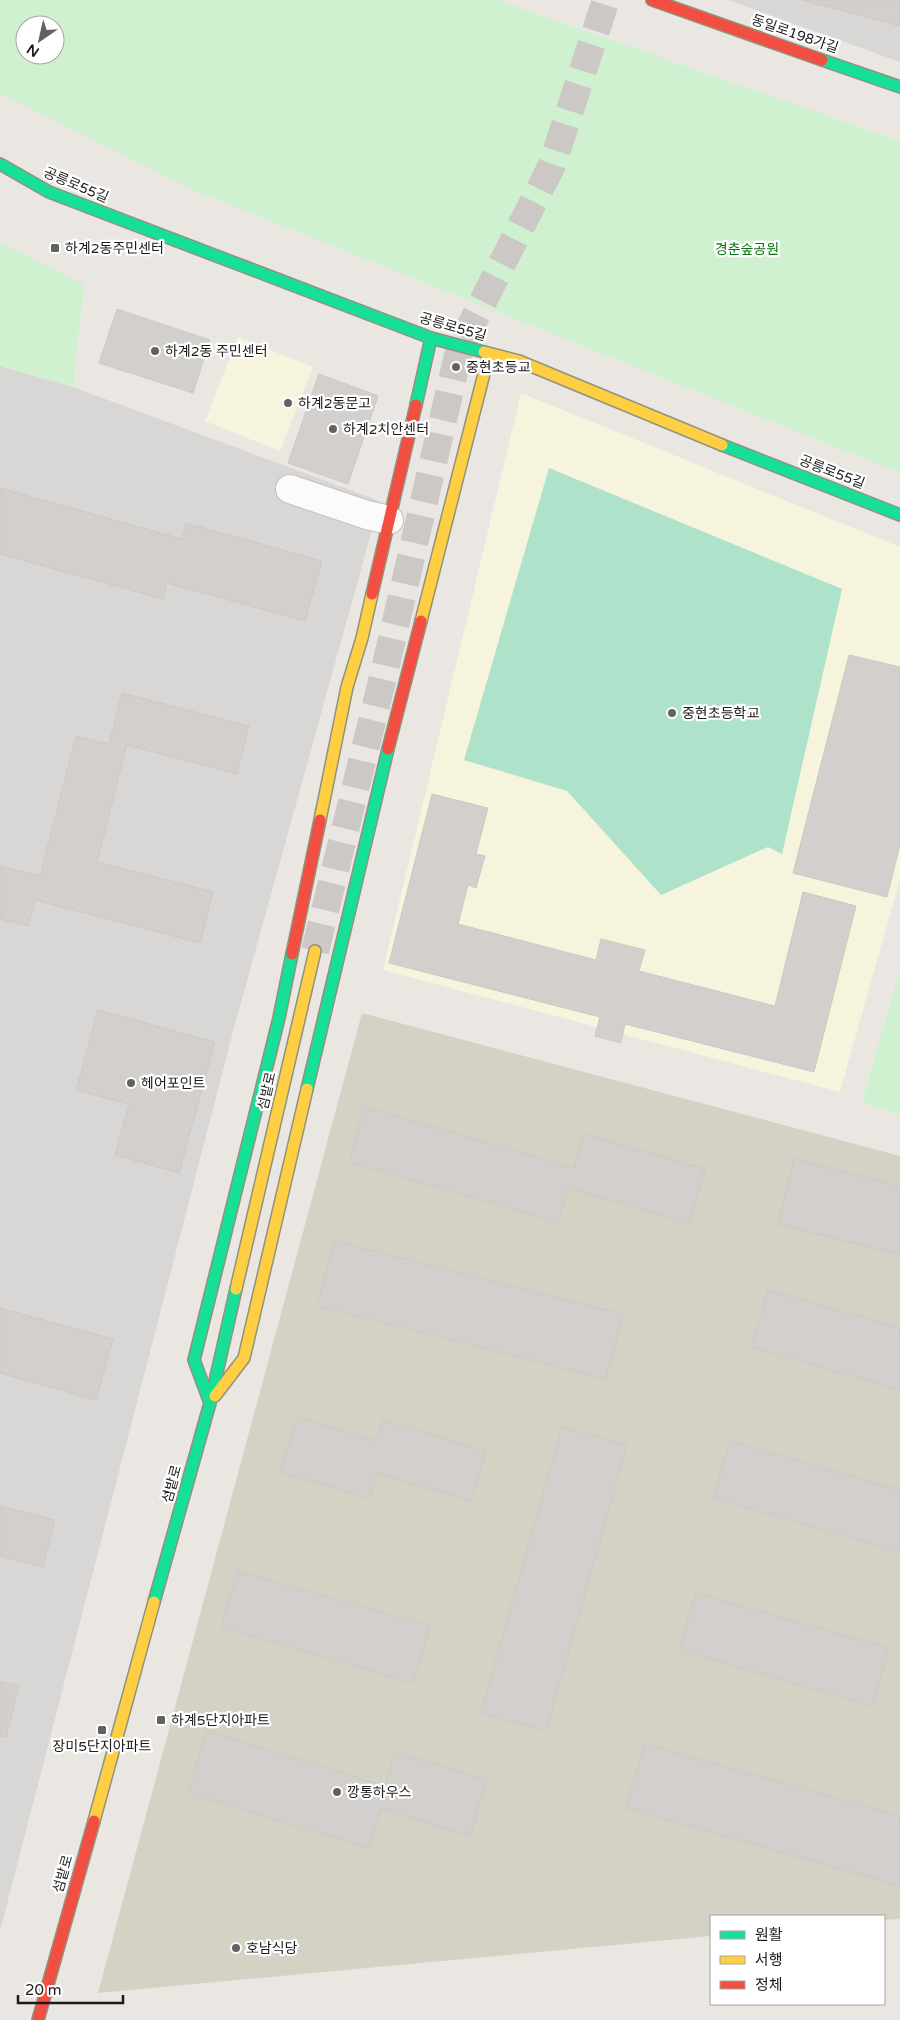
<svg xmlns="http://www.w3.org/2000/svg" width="900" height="2020" viewBox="0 0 900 2020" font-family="'Varela Round','Noto Sans KR',sans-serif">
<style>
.residential{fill:#d9d7d5}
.education{fill:#f6f4dc}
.construction{fill:#d3d2c5}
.park{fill:#d0f1cf;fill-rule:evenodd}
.pitch{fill:#aee2ca}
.building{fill:#d2cfcc;stroke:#cdc8c4}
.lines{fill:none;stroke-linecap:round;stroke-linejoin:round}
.secondary-tunnel{stroke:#cbc8c5;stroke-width:28;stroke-dasharray:28 14;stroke-linecap:butt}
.street-casing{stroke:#c2c1bf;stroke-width:30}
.fast-casing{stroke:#92927c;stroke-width:14}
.slow-casing{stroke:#92927c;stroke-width:14}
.jam-casing{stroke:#92927c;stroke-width:14}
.street{stroke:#fcfbfb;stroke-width:28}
.fast{stroke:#16e098;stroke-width:11}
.slow{stroke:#ffcf43;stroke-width:11}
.jam{stroke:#f24e42;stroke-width:11}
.poi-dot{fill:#636261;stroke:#fff;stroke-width:2}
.labels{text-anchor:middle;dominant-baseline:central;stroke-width:4.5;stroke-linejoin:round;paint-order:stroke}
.street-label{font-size:14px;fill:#1b1b1b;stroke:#fff}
.poi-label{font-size:14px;fill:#1b1b1b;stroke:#fff;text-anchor:start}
.park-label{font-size:14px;fill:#0b7711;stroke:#fff}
</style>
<rect width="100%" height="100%" fill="#eae7e3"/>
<path class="residential" d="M728 0H900V62Z
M0 366 73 387 380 501 234 1028 0 1931Z"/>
<path class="education" d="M238 337 313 367 280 451 205 421Z
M521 393 900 547V879L840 1092 383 970Z"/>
<path class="construction" d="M362 1013 900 1156V1919L884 1920V1916H711V1936L98 1993Z"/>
<path class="park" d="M0 0H497L900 141V473L189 188 0 93ZM25 25H55V55H25Z
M0 242 84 285 73 387 0 366Z
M900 969V1115L862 1103Z"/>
<path class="pitch" d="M549 468 842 589 782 854 768 847 661 895 567 791 464 760Z"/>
<path class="building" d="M802 0H900V26Z
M117 309 210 340 193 393 99 363Z
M319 374 378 396 348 484 288 463Z
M0 488 182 539 186 523 322 561 305 621 167 583 163 599 0 554Z
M849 655 900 667V845L887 897 793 873Z
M122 693 249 726 237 774 127 745 97 862 213 892 200 943 35 900 28 926 0 919V866L40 876 76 736 109 744Z
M432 794 488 808 476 854 485 856 476 888 468 885 458 924 596 960 601 939 645 950 639 971 775 1006 803 892 856 906 814 1072 625 1024 621 1043 595 1036 600 1017 389 963Z
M98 1010 215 1042 179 1173 115 1155 129 1104 76 1090Z
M365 1107 574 1168 584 1134 705 1169 689 1223 568 1188 558 1222 349 1162Z
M794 1159 900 1186V1255L778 1224Z
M334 1241 623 1314 606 1379 317 1306Z
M768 1290 900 1328V1390L751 1347Z
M0 1308 113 1339 96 1400 0 1373Z
M297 1417 377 1441 383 1420 486 1451 471 1501 377 1473 369 1498 280 1472Z
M562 1427 627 1445 546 1731 481 1713Z
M730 1441 900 1490V1552L713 1498Z
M0 1506 55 1520 43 1567 0 1556Z
M237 1571 430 1626 413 1683 221 1627Z
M696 1593 889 1648 872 1706 679 1650Z
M0 1681 19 1686 6 1737 0 1736Z
M207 1731 385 1786 395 1752 487 1780 470 1836 381 1809 369 1848 188 1793Z
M645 1744 900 1816V1886L626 1808Z"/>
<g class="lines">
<path class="secondary-tunnel" d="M315 951 384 673 460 347 552 165 606 0"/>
<g class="street-casing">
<path id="street" d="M290 489 367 515 389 520"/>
</g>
<g class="fast-casing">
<path id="fast" d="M822 60 900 87
M0 164 49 192 431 338 484 352
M416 405 431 338
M722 445 900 515
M307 1089 388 749
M210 1403 194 1360 279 1018 292 954
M154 1602 210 1403 236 1289"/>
</g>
<g class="slow-casing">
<path id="slow" d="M484 352 519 361 722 445
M421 621 489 354
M320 820 347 687 362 638 372 594
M236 1289 315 951
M215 1396 244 1358 307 1089
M94 1821 154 1602"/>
</g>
<g class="jam-casing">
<path id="jam" d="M652 0 822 60
M372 594 416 405
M388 749 421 621
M292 954 320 820
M38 2020 94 1821"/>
</g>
<use href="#street" class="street"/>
<use href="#fast" class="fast"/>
<use href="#slow" class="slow"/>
<use href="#jam" class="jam"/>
</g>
<g class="poi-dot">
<rect x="50" y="243" width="10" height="10" rx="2.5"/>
<circle cx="155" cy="351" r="5"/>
<circle cx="456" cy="367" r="5"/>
<circle cx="288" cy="403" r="5"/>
<circle cx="333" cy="429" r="5"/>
<circle cx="672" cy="713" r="5"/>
<circle cx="131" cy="1083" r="5"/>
<rect x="156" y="1715" width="10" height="10" rx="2.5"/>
<rect x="97" y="1725" width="10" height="10" rx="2.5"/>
<circle cx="337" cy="1792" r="5"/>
<circle cx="236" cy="1948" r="5"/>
</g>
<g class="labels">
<g class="street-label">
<text transform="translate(795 34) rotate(19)">동일로198가길</text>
<text transform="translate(76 185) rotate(23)">공릉로55길</text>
<text transform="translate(453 327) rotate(16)">공릉로55길</text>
<text transform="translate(832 472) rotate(21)">공릉로55길</text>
<text transform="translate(267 1091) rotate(-77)">섬밭로</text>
<text transform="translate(172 1484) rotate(-75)">섬밭로</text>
<text transform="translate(63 1874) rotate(-74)">섬밭로</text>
</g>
<g class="poi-label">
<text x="65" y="248">하계2동주민센터</text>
<text x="165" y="351">하계2동 주민센터</text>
<text x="466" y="367">중현초등교</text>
<text x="298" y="403">하계2동문고</text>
<text x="343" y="429">하계2치안센터</text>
<text x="682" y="713">중현초등학교</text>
<text x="141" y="1083">헤어포인트</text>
<text x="171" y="1720">하계5단지아파트</text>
<text x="102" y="1746" text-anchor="middle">장미5단지아파트</text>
<text x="347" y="1792">깡통하우스</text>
<text x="246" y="1948">호남식당</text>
</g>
<g class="park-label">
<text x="747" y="249">경춘숲공원</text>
</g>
</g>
<rect x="710" y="1915" width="175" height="90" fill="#ffffff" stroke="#a4a4a4"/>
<rect x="720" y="1931" width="25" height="8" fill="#16e098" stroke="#a4a4a4"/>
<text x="755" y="1940" font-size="15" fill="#1b1b1b">원활</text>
<rect x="720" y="1956" width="25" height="8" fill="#ffcf43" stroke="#a4a4a4"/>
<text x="755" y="1965" font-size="15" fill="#1b1b1b">서행</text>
<rect x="720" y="1981" width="25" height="8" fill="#f24e42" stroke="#a4a4a4"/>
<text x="755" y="1990" font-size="15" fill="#1b1b1b">정체</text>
<g transform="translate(40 40) rotate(214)"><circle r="24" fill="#ffffff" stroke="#a4a4a4"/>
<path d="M0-4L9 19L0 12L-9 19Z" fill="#636261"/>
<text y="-8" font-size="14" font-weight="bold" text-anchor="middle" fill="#1b1b1b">N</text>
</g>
<path d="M18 1995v8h105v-8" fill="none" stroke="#1b1b1b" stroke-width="2.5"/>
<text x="25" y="1995" font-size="15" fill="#1b1b1b" stroke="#ffffff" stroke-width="4" paint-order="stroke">20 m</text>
</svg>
